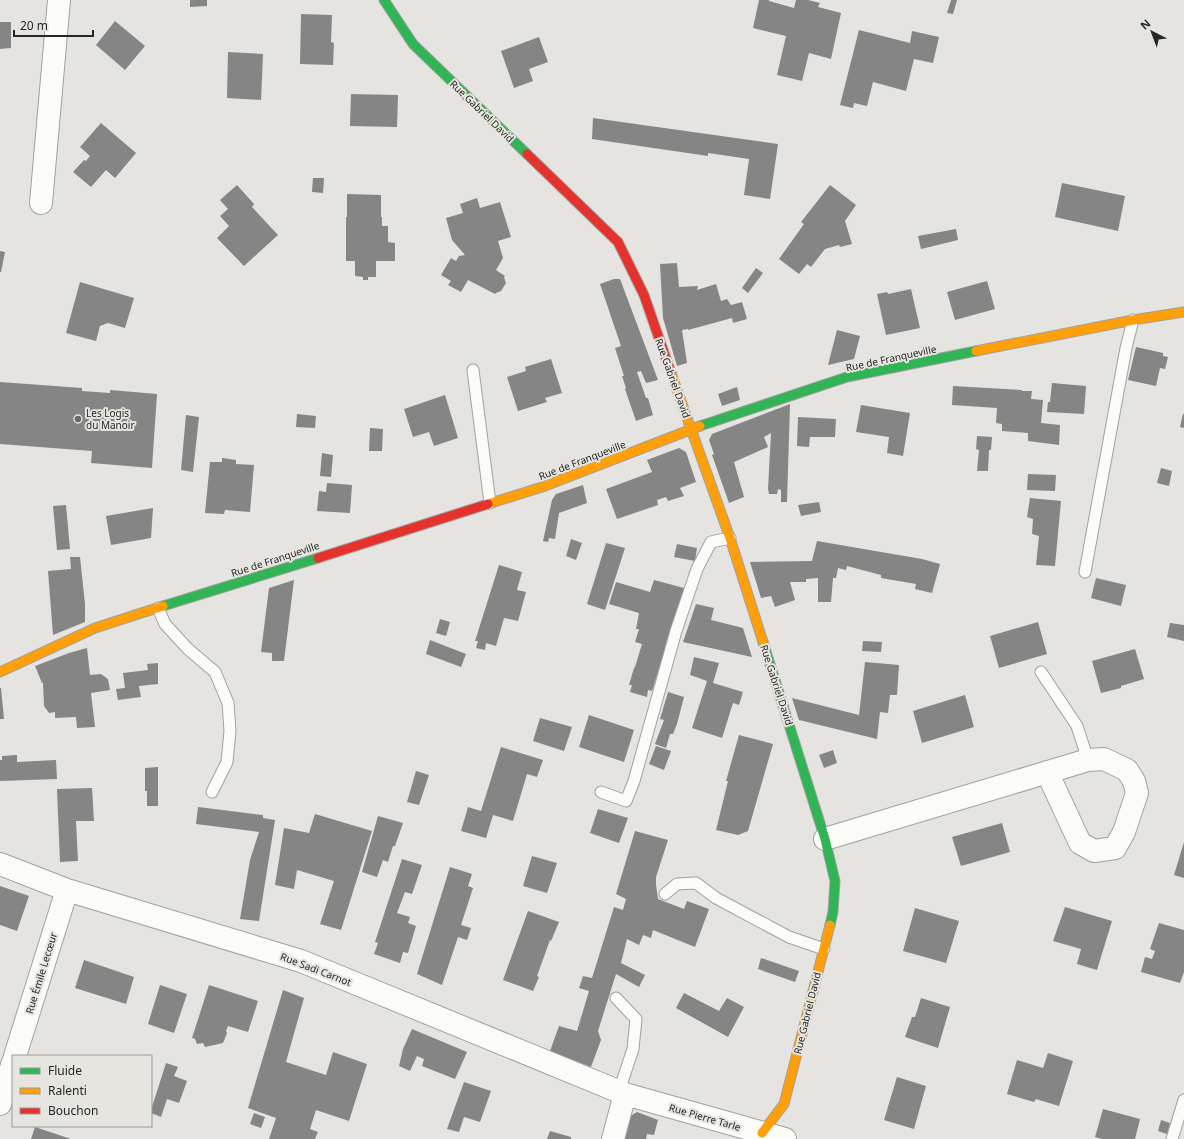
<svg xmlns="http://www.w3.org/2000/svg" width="1184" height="1139" viewBox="0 0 1184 1139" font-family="'Noto Sans',sans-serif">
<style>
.building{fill:#868585}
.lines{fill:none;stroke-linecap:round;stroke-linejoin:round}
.lane-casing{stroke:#a0a09e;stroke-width:13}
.street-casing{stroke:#a0a09e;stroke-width:24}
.fast-casing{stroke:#a0a09e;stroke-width:11}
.slow-casing{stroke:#a0a09e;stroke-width:11}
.jam-casing{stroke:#a0a09e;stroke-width:11}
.lane{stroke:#fbfbfa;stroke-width:11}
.street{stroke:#fbfbfa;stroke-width:22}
.fast{stroke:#30b455;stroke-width:9}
.slow{stroke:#ff9f0a;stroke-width:9}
.jam{stroke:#e5322d;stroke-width:9}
.poi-dot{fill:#696866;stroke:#e6e5e0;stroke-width:1.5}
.labels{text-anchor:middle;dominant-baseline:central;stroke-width:4;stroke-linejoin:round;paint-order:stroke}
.street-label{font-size:10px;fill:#262624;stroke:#e6e5e0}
.poi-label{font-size:10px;fill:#262624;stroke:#e6e5e0;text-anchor:start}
</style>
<rect width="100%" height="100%" fill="#e5e4e1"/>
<path class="building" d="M190 0H207V6L190 7Z
M759 0H769V1L794 8 796 0H808L820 3 818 7 841 13 831 59 809 53 802 81 777 75 786 36 753 28Z
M951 0H957L953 14 947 13Z
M301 14 332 15 331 42 334 43 333 65 300 64Z
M115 21 145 46 125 70 96 45Z
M0 22H11V48L0 49Z
M859 30 910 43 912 31 939 37 933 63 914 59 906 91 873 82 867 106 854 103 853 108 840 105Z
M539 37 548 62 529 69 533 81 514 88 501 51Z
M228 52 263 54 261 100 227 98Z
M351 94 398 95 397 127 350 126Z
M593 118 778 144 770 199 744 195 749 159 708 153V156L592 139Z
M101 123 136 153 115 178 106 170 91 187 73 172 84 160 86 161 90 156 80 147Z
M313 178H324L323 193 312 192Z
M1062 183 1125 196 1118 231 1055 217Z
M237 185 254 204 252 207 278 235 244 266 217 238 229 226 220 216 228 209 220 200Z
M830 185 856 205 845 221 852 244 840 247 839 245 825 249 811 267 807 264 799 274 779 259 804 224 801 222Z
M347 194 381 195V217H382V226H388V242L395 243V261H376V277H368V280H363V277L355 276V261H346V217H347Z
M477 198 480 208 500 202 511 237 498 241 503 258 496 270 505 276 504 277 506 283 501 291 496 293 495 294 468 280 461 292 448 285 451 281 441 275 451 258 456 261 459 256 465 255 452 240 446 218 463 213 460 204Z
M956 229 958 240 921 249 918 236Z
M0 251 5 252 1 272H0Z
M677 263 679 287 698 286 697 290 716 284 721 301 727 299 731 305 742 302 747 319 733 323 732 318 688 330V329L682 330 687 363 677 366 663 318 660 264Z
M756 268 763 273 748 293 742 288Z
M614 279H620L658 380 646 383 641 371 637 372 646 398H648L653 415 636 421 625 389 626 388 622 376H624L615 348 621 346 600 284Z
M987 281 995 309 955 320 947 292Z
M80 282 134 298 125 328 108 323 100 326 96 341 66 333Z
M911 289 920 328 886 335 877 294 887 292 888 294Z
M837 330 860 336 854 359 828 365Z
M1136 347 1163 353V356L1168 357 1165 369 1160 368 1156 386 1128 380Z
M551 359 562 393 545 398 547 402 518 411 507 377 526 371 525 367Z
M0 382 82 388V391L110 393V390L157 394 152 468 91 463 92 451 0 444Z
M1052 383 1086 386 1084 414 1047 412 1048 402H1050Z
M953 386 1022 390V391H1032L1031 399 1043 400 1041 423 1060 425 1059 445 1028 441V433L1002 431V424L996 423 997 408 952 405Z
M737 387 740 400 722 406 718 394Z
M445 395 458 438 434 446 429 432 413 437 404 409Z
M790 404 787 502H781V490L778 489 777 494H769L768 489 771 433 764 437 768 447 734 462 744 497 729 503 712 455 714 454 709 440 712 434Z
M861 405 910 413 903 456 887 453 889 437 856 432Z
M297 414 316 416 315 428 296 427Z
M1183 414H1184V428L1180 427Z
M186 415 199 417 193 472 181 470Z
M798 417 836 419 835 437H810L809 447 797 446Z
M370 428 383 429 382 451H369Z
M977 436 992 437 991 450H989L988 471H977L979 450 976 449Z
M679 448 686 452 696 482 680 488 684 496 668 501 666 497 657 500 658 505 617 519 606 489 652 472 647 460Z
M322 453 333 455 331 477 320 476Z
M222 458 236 460V464L254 465 250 512 225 510 224 514 205 513 210 462H222Z
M1161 468 1172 471 1169 486 1157 483Z
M1028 474 1056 475 1055 491 1027 490Z
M327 483 352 485 350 513 317 511 319 491 326 492Z
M583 485 587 503 559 513 555 539 549 538 548 542 543 541 552 500 556 494Z
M1030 498 1061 501 1055 566 1036 565 1039 536 1032 534 1033 519 1027 517Z
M819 502 821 512 801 516 798 505Z
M66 505 70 549 57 550 53 506Z
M153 508 151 538 111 545 106 516Z
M571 539 582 543 576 560 566 556Z
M817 541 922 559 940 564 932 593 915 589 916 584 881 578V575L847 566 846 570 838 568 836 578H833L831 602H818V578L806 579V582H790L795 600 775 607 771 596 761 598 750 562 812 561Z
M606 543 625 548 605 610 587 604Z
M677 544 697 548 695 561 674 557Z
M70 557H80L85 604V622L53 635 48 571 71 569Z
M499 565 522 572 517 590 526 592 518 621 504 618 496 646 486 643 485 650 476 648 478 641H475Z
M1096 578 1126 585 1121 606 1091 598Z
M294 580 284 661H272V653L261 652 269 588Z
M654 580 684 588 652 691 648 690 647 697 630 692 632 685H629L634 668 635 667 642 644 635 642 639 629H636L639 613 609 604 616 582 650 592Z
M696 604 714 608 711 620 743 628 752 657 683 642Z
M440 619 450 622 446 636 436 633Z
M1038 622 1047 654 999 668 990 636Z
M1170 623 1184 625V641L1167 637Z
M430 640 466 654 461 667 426 654Z
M863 641 882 642 881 652 862 651Z
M87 648 90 675 101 674 108 679 110 690 91 693 95 727 77 728 76 717 55 718V712L49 713 44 706 43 683H42L35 666 69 653Z
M1135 649 1144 679 1121 686V688L1101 693 1092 661Z
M694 657 719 663 713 683 743 692 739 705 733 703 722 738 692 728 707 681 690 675Z
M865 662 899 665 897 695H890L888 713 880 712 877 739 799 720 792 698 859 715Z
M158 663V684L139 686 141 697 118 700 116 689 125 688 123 673 148 670 147 664Z
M0 688H1L4 719H0Z
M668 692 684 697 677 724 673 734H670L666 748 655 744 664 720 660 719Z
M965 695 974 727 922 743 913 711Z
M589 715 634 730 624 762 579 747Z
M540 718 572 727 564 751 533 741Z
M739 735 773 744 748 831 738 835 716 830 728 781H726Z
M656 746 671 751 664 770 649 764Z
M501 747 543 760 537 777 527 774 513 821 493 815 486 838 461 831 468 807 481 811Z
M833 750 837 763 824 768 819 755Z
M17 755V762L56 760 57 779 0 781V760H2V756Z
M158 767V806H147V791H145V768Z
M416 771 429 775 419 805 407 802Z
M92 788 94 821H76L78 861 60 862 57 789Z
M198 807 263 815V818L275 820 259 921 240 919 250 860 259 832 196 824Z
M598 809 628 818 619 843 590 833Z
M315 814 372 831 341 930 320 924 334 881 297 870 294 889 275 885 284 828 309 833Z
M378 816 403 823 395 846H393L388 862 383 860 377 877 362 872Z
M1002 823 1010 852 961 866 952 837Z
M635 831 668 840 656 877V885L658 899 684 909 687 901 709 909 695 947 653 930 651 938 643 935 639 945 627 939 621 963 645 975 639 987 616 974 598 1031 601 1040 591 1067 550 1051 559 1026 577 1031 589 991 579 988 583 976 592 978 614 907 623 910 626 899 616 894Z
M1184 842V878L1174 875Z
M532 856 557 863 547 893 523 886Z
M402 859 422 865 412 894 405 892 397 913 410 917 408 923 416 926 408 953 403 952 400 963 374 954 378 943 375 942Z
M450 867 472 874 468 886 473 888 461 925 471 928 467 940 458 937 442 985 417 974Z
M0 886 29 896 17 931 0 925Z
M1065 907 1112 921 1097 970 1077 964 1081 949 1053 941Z
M915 908 959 921 946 963 903 951Z
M528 911 559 922 551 941 550 940 537 976 539 977 533 991 503 980Z
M1159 923 1184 930V972L1180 983 1141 972 1145 957 1152 959 1155 951 1150 949Z
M761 958 799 971 795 982 758 969Z
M84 960 134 977 126 1004 75 988Z
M160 985 187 994 174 1033 148 1024Z
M209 985 258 1001 248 1032 228 1026 226 1031 227 1033 223 1043 205 1047 203 1043 197 1044 195 1039 192 1038Z
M283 990 304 998 286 1062 326 1075 333 1052 367 1064 349 1121 316 1110 310 1129 318 1132 315 1139H269L276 1118 248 1108Z
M684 993 719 1011 727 998 744 1007 728 1037 676 1008Z
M921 998 950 1007 938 1048 905 1037 912 1017H915Z
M412 1029 467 1052 455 1079 422 1066 424 1059 417 1056 410 1071 399 1066 403 1049Z
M1048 1053 1073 1061 1059 1106 1036 1099 1034 1102 1007 1094 1017 1060 1043 1068Z
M166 1063 178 1067 174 1076 187 1081 179 1103 167 1099 161 1117 151 1113V1110Z
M897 1077 926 1086 914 1129 884 1120Z
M464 1082 491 1091 480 1122 464 1117 459 1132 447 1129Z
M1103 1109 1140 1119 1135 1139H1102L1095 1137Z
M637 1112 658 1120 654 1135 647 1134 646 1139H624L630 1116Z
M254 1113 265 1117 261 1128 250 1124Z
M1161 1120 1170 1123 1167 1134 1158 1131Z
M35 1127 71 1139H31Z
M550 1131 571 1137V1139H547Z"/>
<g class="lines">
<g class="lane-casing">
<path id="lane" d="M473 370 490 503
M1085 572 1126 348 1133 320
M158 608 165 624 188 649 215 672 228 703 230 731 227 762 212 792
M1041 672 1077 726 1088 760
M601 792 626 801 634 781 676 631 697 569 711 542 730 538
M665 894 677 884 696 883 716 898 789 937 824 949
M616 998 636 1019 633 1049 619 1091
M1172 1139 1184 1100"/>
</g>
<g class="street-casing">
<path id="street" d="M41 203 59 0
M825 839 1088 760 1104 759 1127 770 1134 781 1137 793 1124 832 1115 848 1094 851 1080 843 1047 772
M0 864 67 890 301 961 625 1094 785 1139
M15 1056 67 890
M0 1104 13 1062
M613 1139 625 1094"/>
</g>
<g class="fast-casing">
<path id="fast" d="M384 0 413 44 527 154
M700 426 847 377 976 351
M163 606 318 558
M763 642 825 839 835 881 833 912 830 925"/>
</g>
<g class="slow-casing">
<path id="slow" d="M976 351 1133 320 1184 312
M671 373 730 538 763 642
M488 504 542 487 700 426
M0 672 95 628 163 606
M762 1133 784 1104 830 925"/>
</g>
<g class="jam-casing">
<path id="jam" d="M527 154 618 242 644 295 671 373
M318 558 488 504"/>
</g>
<use href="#lane" class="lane"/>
<use href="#street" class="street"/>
<use href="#fast" class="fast"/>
<use href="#slow" class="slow"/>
<use href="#jam" class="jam"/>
</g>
<circle class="poi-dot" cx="78" cy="419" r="4"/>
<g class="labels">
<g class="street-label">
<text transform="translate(482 111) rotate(44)">Rue Gabriel David</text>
<text transform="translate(891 358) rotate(-12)">Rue de Franqueville</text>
<text transform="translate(673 378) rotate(70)">Rue Gabriel David</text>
<text transform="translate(582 460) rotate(-21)">Rue de Franqueville</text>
<text transform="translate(275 559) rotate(-18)">Rue de Franqueville</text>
<text transform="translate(777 685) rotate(72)">Rue Gabriel David</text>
<text transform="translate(316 969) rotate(21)">Rue Sadi Carnot</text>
<text transform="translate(41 973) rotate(-73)">Rue Émile Lecœur</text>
<text transform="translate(807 1013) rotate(-76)">Rue Gabriel David</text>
<text transform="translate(705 1117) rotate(16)">Rue Pierre Tarle</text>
</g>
<g class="poi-label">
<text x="86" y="413">Les Logis<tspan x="86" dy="12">du Manoir</tspan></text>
</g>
</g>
<rect x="12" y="1055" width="140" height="72" fill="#e6e5e0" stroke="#999995"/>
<rect x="20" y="1068" width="20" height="6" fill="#30b455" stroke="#999995"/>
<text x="48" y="1075" font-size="12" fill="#262624">Fluide</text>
<rect x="20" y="1088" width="20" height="6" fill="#ff9f0a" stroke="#999995"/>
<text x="48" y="1095" font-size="12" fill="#262624">Ralenti</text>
<rect x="20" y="1108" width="20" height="6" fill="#e5322d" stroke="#999995"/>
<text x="48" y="1115" font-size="12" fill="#262624">Bouchon</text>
<g transform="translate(1152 32) rotate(318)" stroke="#e6e5e0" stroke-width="3" paint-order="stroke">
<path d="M0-3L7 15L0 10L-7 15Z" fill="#262624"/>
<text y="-6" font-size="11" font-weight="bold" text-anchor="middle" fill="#262624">N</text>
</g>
<path d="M14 30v6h79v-6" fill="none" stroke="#262624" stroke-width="2"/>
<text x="20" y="30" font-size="12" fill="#262624" stroke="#e6e5e0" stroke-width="3" paint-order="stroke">20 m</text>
</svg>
